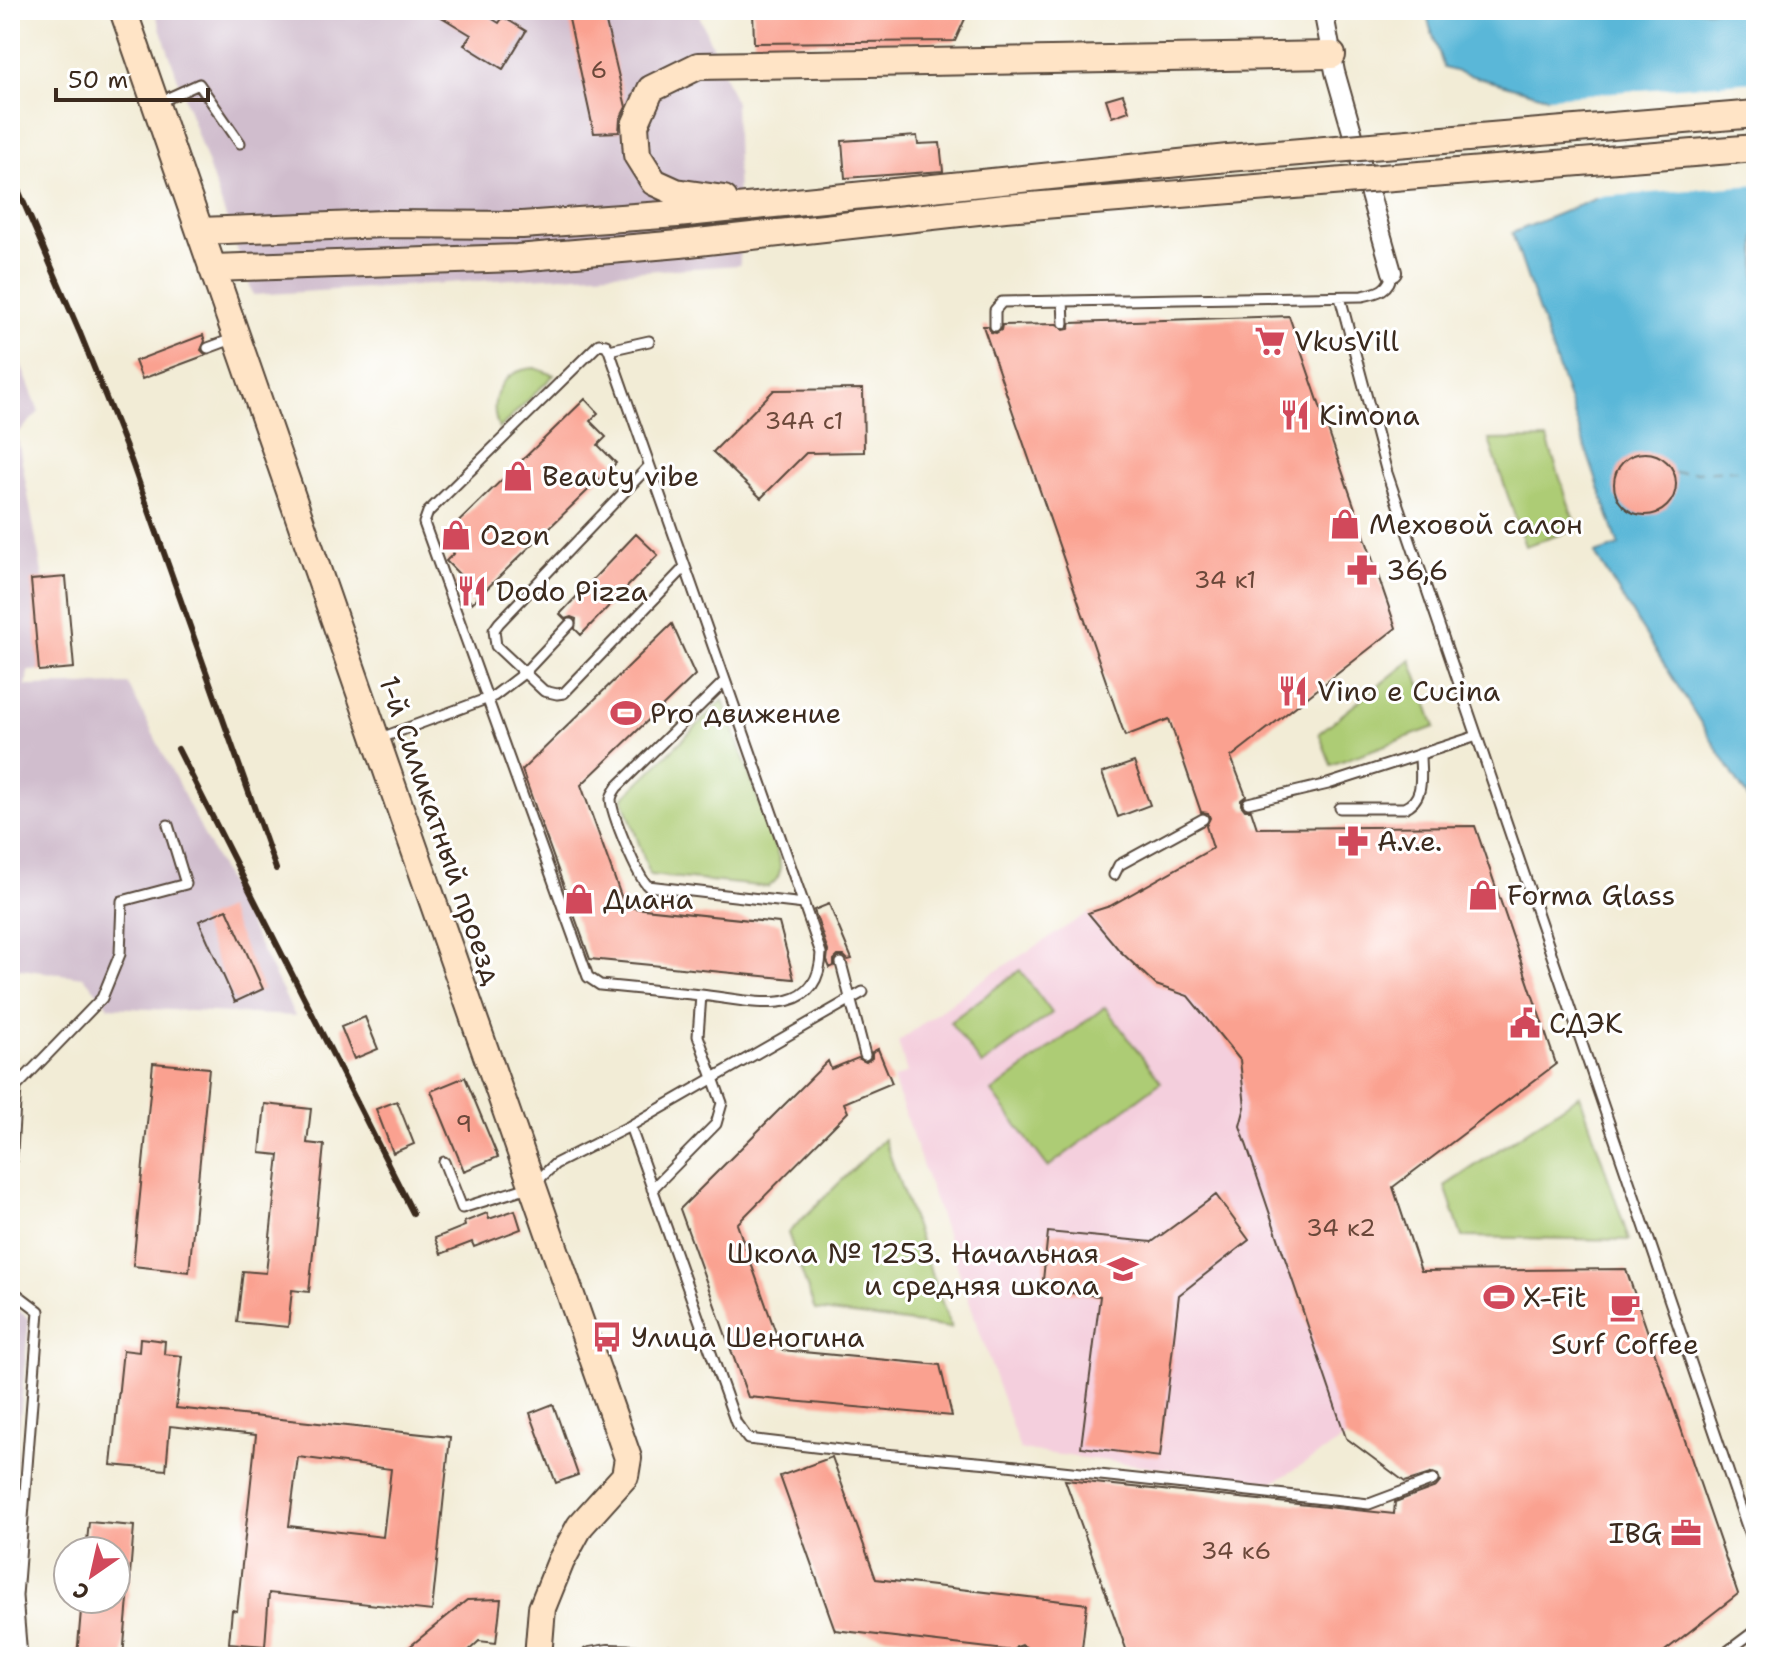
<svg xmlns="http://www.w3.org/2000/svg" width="1766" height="1667" viewBox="0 0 1766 1667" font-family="'Shantell Sans',sans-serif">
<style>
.built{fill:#f4cfdd}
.industrial{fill:#d0bdcd}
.green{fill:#adcc74;stroke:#747b49;stroke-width:2}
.water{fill:#5ab7d8;stroke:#4a707b;stroke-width:2}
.pier{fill:#f2ecd6}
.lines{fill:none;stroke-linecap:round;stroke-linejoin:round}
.ferry{stroke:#476268;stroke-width:2;stroke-dasharray:10 8;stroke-linecap:butt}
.building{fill:#faa190;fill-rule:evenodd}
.lane-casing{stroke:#56473a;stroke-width:13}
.street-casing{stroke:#56473a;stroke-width:22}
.secondary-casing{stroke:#56473a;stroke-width:30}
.lane{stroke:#fff;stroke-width:9}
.street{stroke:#fff;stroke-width:18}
.secondary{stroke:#ffe4c6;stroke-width:26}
.rail{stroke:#3b2a1e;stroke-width:6}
.secondary-bridge-casing{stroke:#56473a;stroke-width:30;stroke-linecap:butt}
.secondary-bridge{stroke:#ffe4c6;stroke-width:26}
.labels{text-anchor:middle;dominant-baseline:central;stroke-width:6;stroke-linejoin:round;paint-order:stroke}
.number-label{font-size:24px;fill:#6b483a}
.poi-label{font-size:28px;fill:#3b2a1e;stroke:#fff;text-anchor:start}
.street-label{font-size:28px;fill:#3b2a1e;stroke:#fff}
</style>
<rect width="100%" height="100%" fill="#fff"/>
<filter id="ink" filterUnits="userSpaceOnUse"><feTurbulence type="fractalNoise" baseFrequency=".0125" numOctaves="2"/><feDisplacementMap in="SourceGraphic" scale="16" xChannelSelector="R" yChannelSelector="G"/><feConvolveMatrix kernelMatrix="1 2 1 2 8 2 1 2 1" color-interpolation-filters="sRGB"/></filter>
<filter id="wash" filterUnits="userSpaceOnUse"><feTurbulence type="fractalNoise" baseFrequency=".006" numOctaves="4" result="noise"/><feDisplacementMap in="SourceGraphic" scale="32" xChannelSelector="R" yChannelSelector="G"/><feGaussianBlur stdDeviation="1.8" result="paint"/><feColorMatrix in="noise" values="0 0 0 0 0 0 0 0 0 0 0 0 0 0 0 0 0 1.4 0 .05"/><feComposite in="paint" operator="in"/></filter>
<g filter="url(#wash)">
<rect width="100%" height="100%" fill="#f2ecd6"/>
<path class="built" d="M1088 913 1119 950 1156 985 1188 996 1240 1060 1245 1107 1240 1126 1346 1438 1274 1482 1020 1450 893 1079 907 1073 898 1042 982 980Z"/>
<path class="industrial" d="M154 10H697L735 102 740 265 253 295Z
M10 334 39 412 17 434 43 578 66 577 74 668 28 671 26 686 128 684 295 1016 109 1007 84 977 13 968 10 1002Z
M10 1303 29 1319 10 1526Z"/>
<path class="green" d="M535 368 554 375 499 429C487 399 501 370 535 368Z
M1547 439 1577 529 1525 546 1489 440Z
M1411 660 1435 727 1331 765 1319 733Z
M723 700 779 859C782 872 779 880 768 887L650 875 623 798Z
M1020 970 1052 1013 982 1065 950 1022Z
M1105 1007 1161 1082 1048 1167 992 1092Z
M1580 1095 1629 1240 1462 1237 1445 1186Z
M884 1139 951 1328 815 1310 788 1233Z"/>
<path class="water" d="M1427 10H1756V811L1595 554 1619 546 1512 233 1595 199 1575 105 1444 68 1429 24Z"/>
<path class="pier" d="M1756 81V185L1586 198 1590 197 1571 108 1538 98Z"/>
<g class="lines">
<path class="ferry" d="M1674 473 1756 469"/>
</g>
<g id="blocks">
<path class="building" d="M430 10H478L499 23 503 17 526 31 503 69 464 45 471 35Z
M567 10H603L626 107 620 119 619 132 594 133Z
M753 10H969L955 41 754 43Z
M1123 94 1129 111 1112 117 1106 99Z
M917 136 918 144 940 143 943 171 845 178 842 141Z
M1289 316 1396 628 1231 757 1246 796 1241 800V805L1245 810H1251L1257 828 1475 826 1556 1064 1393 1187 1421 1271 1626 1269 1738 1594 1657 1657H1129L1065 1480 1394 1514 1395 1502 1436 1487 1440 1482 1438 1475 1433 1473 1405 1482 1346 1438 1240 1126 1245 1107 1240 1060 1188 996 1156 985 1119 950 1088 913 1110 906 1213 848 1206 826 1210 818 1208 813 1201 812 1169 719 1125 736 983 326H988L991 332 996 333 1001 330 1002 325 1057 324 1064 330 1069 329 1071 323Z
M203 335 205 341 201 350 206 355 142 379 135 361Z
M863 389 864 452 806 453 761 498 713 452 774 390Z
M585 399 598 413 590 421 606 437 598 445 616 463 472 603 454 585 462 577 446 561 454 553 441 539Z
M1614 484a31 31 0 1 1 62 0a31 31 0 1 1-62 0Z
M636 534 658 555 581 635 575 629 576 619 571 617 565 619 560 614Z
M66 577 74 668 39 671 31 580Z
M672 624 695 675 581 785 625 907 779 923 794 979 590 959 522 770Z
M1134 762 1150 805 1118 817 1102 773Z
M829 904 852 959 848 960 844 956H838L834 960V966L830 968 827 961 828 951 814 910Z
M227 909 263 989 235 1002 199 921Z
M365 1017 378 1049 354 1059 341 1027Z
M878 1049 892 1083 844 1103 848 1112 737 1224 782 1350 940 1365 952 1416 748 1397 680 1209 828 1061 831 1069 858 1058 866 1062 872 1058V1052Z
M153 1063 209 1068 189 1272 133 1266Z
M465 1077 498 1157 464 1171 431 1091Z
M397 1101 414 1144 393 1153 376 1109Z
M265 1104 311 1109 307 1143 324 1145 309 1292 292 1290 288 1327 237 1322 243 1271 266 1273 279 1155 260 1153Z
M1216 1195 1249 1240 1179 1295 1160 1457 1081 1447 1100 1296 1042 1290 1048 1232 1152 1242Z
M515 1210 521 1229 474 1247 472 1242 441 1254 435 1238 465 1226 464 1222 487 1213 489 1219Z
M140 1338 165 1341 164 1354 182 1356 176 1408 450 1437 432 1611 269 1593 265 1646 229 1643 232 1610 237 1611 256 1435 170 1426 166 1470 111 1465 123 1350 139 1352ZM298 1457 391 1469 383 1537 289 1526Z
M553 1404 578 1475 556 1483 530 1413Z
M832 1457 876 1579 1087 1604 1081 1657 1028 1653 1026 1647 1022 1645 1016 1647 1014 1651 835 1630 780 1476Z
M89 1522 134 1526 128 1599 116 1598V1551H86Z
M82 1599H128L123 1657H77Z
M501 1599 496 1643 479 1641 462 1657H397L467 1600Z"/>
</g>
</g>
<g filter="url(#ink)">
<use href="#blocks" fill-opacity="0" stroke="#56473a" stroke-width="2"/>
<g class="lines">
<g class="lane-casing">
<path id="lane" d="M157 103 199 84 240 143
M1340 297 1387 473 1756 1553
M1063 301 1064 323
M995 326V310L1002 302 1362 296C1378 293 1390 290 1392 272
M208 348 235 338
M609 350 649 341
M649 466 499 623 494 630 496 646 544 691 557 694 564 693 685 567
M725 681 617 787C614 792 612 793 611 799 611 813 638 878 648 886L804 904
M378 739 494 696 524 673 570 624
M1248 803 1328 784 1477 736
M1340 808H1404C1426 799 1420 774 1420 754
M1114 875 1119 865 1203 819
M841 963 865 1055
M630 1126 736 1423 748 1439 849 1451 989 1463 1369 1504 1433 1480
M444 1162 462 1208 532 1186 555 1164 630 1126 863 992
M10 1183 16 1087 102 998 120 954 122 901 186 884 168 825
M652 1189 716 1124 722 1103 698 1036 701 995 600 985 588 977 424 523 428 512 599 344 606 345 609 350 821 953C819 1023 748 1000 701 995
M10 1289 39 1311 17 1596 22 1657
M1020 1657 1021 1652
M1720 1657 1756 1630"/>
</g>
<g class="street-casing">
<path id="street" d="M1323 10 1335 72 1392 272
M590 1657 608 1654 703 1657"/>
</g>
<g class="secondary-casing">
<path id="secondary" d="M123 10C290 493 458 976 628 1458L625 1476 580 1526 561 1561 542 1608 538 1657
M724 199 676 192 654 182 637 155 635 125 651 89 698 66 1332 55
M200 231 384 224 522 225 677 214 1228 158
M212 268 517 258 680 244 1005 208 1231 190"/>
</g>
<use href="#lane" class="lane"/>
<use href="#street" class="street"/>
<use href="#secondary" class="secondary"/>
<path class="rail" d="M10 171 80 333 131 460 276 869
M178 749 413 1213"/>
<g class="secondary-bridge-casing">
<path id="secondary-bridge" d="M1228 158 1756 114
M1231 190 1756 148"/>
</g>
<use href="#secondary-bridge" class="secondary-bridge"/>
</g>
</g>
<defs>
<g id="supermarket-bare" transform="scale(2.4)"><path d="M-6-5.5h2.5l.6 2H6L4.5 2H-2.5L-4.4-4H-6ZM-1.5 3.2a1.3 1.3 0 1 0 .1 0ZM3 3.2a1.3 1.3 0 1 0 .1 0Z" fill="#d1495b" stroke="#fff" stroke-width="2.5" paint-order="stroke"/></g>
<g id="restaurant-bare" transform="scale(2.4)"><path d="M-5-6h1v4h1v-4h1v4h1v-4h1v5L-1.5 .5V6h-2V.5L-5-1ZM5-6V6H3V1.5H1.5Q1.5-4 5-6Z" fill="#d1495b" stroke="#fff" stroke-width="2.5" paint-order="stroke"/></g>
<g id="shop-bare" transform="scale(2.4)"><path d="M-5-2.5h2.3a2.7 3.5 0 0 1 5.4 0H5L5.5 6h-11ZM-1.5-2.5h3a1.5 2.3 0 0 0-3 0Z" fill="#d1495b" stroke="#fff" stroke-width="2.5" paint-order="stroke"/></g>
<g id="pharmacy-bare" transform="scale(2.4)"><path d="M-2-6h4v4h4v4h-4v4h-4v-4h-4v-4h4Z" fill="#d1495b" stroke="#fff" stroke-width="2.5" paint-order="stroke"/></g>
<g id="stadium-bare" transform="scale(2.4)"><path d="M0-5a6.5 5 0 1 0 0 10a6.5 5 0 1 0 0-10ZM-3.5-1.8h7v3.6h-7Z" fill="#d1495b" stroke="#fff" stroke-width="2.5" paint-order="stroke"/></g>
<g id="civic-bare" transform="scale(2.4)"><path d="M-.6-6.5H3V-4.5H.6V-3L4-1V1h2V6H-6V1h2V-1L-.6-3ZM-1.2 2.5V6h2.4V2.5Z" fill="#d1495b" stroke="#fff" stroke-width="2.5" paint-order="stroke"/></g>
<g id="school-bare" transform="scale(2.4)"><path d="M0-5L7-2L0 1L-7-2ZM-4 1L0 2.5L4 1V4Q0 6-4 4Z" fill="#d1495b" stroke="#fff" stroke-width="2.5" paint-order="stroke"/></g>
<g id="cafe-bare" transform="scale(2.4)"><path d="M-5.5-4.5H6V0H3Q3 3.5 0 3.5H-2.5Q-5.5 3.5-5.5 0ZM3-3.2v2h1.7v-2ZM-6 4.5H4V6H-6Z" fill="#d1495b" stroke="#fff" stroke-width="2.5" paint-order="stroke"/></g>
<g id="bus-bare" transform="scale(2.4)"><path d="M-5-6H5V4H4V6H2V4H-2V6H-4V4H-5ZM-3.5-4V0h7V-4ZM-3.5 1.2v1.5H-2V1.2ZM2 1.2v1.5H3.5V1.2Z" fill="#d1495b" stroke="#fff" stroke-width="2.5" paint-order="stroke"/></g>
<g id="office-bare" transform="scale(2.4)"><path d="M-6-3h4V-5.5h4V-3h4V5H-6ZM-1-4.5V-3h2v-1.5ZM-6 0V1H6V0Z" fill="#d1495b" stroke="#fff" stroke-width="2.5" paint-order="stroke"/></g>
</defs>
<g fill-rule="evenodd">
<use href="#supermarket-bare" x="1270" y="341"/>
<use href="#restaurant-bare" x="1295" y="415"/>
<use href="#shop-bare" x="518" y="476"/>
<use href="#shop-bare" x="1345" y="524"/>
<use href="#shop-bare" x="456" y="535"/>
<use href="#pharmacy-bare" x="1362" y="570"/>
<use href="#restaurant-bare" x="472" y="591"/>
<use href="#restaurant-bare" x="1293" y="691"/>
<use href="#stadium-bare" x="626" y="713"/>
<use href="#pharmacy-bare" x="1353" y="841"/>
<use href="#shop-bare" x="1483" y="895"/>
<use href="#shop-bare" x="579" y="899"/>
<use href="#civic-bare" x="1525" y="1023"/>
<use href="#school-bare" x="1123" y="1269"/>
<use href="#stadium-bare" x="1499" y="1297"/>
<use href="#cafe-bare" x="1625" y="1307"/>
<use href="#bus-bare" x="607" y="1337"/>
<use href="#office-bare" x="1686" y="1533"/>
</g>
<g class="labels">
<g class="number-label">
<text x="599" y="70">6</text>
<text x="804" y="421">34А с1</text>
<text x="1225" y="580">34 к1</text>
<text x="464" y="1124">9</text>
<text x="1341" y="1228">34 к2</text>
<text x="1236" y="1551">34 к6</text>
</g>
<g class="poi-label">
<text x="1294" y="341">VkusVill</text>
<text x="1319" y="415">Kimona</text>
<text x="542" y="476">Beauty vibe</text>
<text x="1369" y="524">Меховой салон</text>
<text x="480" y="535">Ozon</text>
<text x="1386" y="570">36,6</text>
<text x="496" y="591">Dodo Pizza</text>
<text x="1317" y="691">Vino e Cucina</text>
<text x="650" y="713">Pro движение</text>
<text x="1377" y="841">A.v.e.</text>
<text x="1507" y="895">Forma Glass</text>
<text x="603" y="899">Диана</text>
<text x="1549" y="1023">СДЭК</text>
<text x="1099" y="1253" text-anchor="end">Школа № 1253. Начальная<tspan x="1099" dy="32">и средняя школа</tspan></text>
<text x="1523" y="1297">X-Fit</text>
<text x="631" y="1337">Улица Шеногина</text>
<text x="1625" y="1344" text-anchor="middle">Surf Coffee</text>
<text x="1662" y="1533" text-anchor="end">IBG</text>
</g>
<g class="street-label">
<text transform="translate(441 830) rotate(71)">1-й Силикатный проезд</text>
</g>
</g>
<rect width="1766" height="1667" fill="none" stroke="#fff" stroke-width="40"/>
<g transform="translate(92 1575) rotate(214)"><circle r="38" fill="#ffffff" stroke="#b1aaa5" stroke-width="2"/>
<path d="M0-6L14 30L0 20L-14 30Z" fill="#d1495b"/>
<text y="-12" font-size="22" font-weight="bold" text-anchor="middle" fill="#3b2a1e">С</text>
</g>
<path d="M56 88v12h152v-12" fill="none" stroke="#3b2a1e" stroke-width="4"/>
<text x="68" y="88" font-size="24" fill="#3b2a1e" stroke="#ffffff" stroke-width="6" paint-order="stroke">50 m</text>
</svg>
